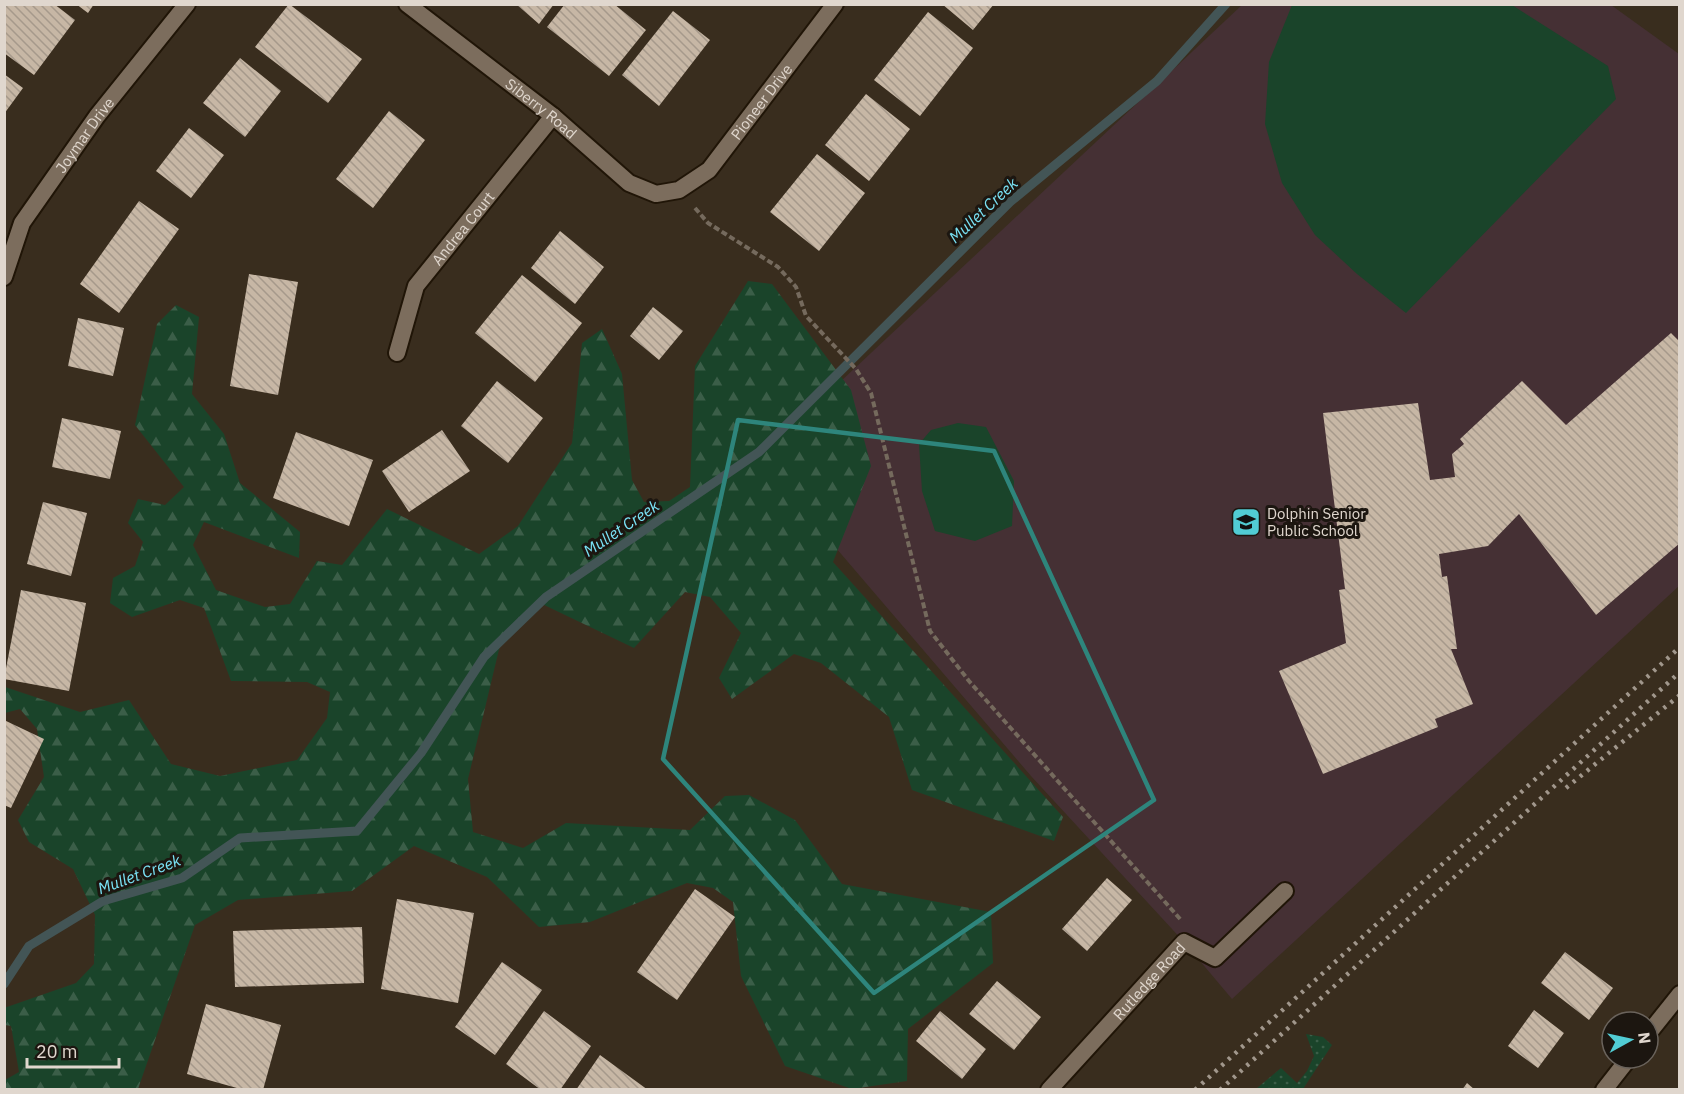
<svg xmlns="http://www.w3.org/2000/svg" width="1684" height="1094" viewBox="0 0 1684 1094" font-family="'IBM Plex Sans',sans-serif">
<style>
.education{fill:#453034}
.grass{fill:url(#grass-dots)}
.forest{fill:url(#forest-firs)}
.park{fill:#1a442a}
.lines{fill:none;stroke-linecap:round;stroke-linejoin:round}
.stream{stroke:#435556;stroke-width:9}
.building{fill:url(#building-back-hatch)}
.minor-casing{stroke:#201507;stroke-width:20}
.path{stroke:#756a5d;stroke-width:4;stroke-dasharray:6 3;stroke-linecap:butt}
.minor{stroke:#7c6d5d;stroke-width:16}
.rail{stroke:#a1978c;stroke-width:4.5;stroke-dasharray:3 6;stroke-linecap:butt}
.marked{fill:none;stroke:#2e857c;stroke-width:4.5;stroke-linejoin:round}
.labels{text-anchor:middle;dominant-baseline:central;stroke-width:6;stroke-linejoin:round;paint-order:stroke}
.street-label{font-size:15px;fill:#e0d7ce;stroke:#1c1610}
.poi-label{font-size:15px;fill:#e0d7ce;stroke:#1c1610;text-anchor:start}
.water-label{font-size:16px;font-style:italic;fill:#7ae3f6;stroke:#1c1610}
</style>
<defs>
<pattern id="grass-dots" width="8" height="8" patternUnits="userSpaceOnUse" patternTransform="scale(1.5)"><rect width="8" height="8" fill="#1a442a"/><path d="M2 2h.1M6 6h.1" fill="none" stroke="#3b5e48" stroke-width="1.8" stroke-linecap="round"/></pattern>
<pattern id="forest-firs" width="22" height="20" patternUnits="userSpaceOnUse" patternTransform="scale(1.5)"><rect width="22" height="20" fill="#1a442a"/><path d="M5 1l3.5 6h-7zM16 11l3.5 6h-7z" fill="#3b5e48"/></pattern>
<pattern id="building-back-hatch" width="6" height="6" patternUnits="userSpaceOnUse" patternTransform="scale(1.5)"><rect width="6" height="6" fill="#c7b7a5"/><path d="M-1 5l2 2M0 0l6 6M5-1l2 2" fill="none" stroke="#a6998b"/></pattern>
</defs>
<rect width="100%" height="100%" fill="#392d1e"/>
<path class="education" d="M1242 5H1611L1679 54V586L1232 999 1184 942 1031 776 759 458Z"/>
<path class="grass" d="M1306 1034 1323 1037 1332 1045 1303 1089H1256L1281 1068 1297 1083 1307 1071 1314 1056Z"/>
<path class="forest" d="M748 281 772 284 851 390 871 466 833 562 1063 817 1054 841 912 790 889 717 821 663 794 654 732 699 719 678 741 633 710 597 685 592 634 648 540 603 502 637 468 779 473 832 523 848 566 823 690 830 725 796 749 795 795 820 842 884 991 912 993 963 908 1029 907 1081 852 1089 785 1066 741 976 733 902 713 888 687 883 590 922 539 927 487 877 414 846 352 891 238 900 195 925 138 1089H5V1080L19 1072 11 1026 5 1025 4 1008 76 983 94 964 95 915 73 869 29 842 18 820 44 777 37 729 20 709 5 713V687L80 712 129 700 171 764 220 776 297 760 327 718 330 692 307 682 231 681 204 608 180 600 132 617 110 603 113 578 135 566 143 542 128 523 138 499 165 505 184 487 135 425 157 324 176 305 199 317 192 394 224 434 240 483 300 532 299 558 204 522 193 545 216 590 265 607 290 604 317 561 342 565 387 509 479 554 518 526 572 443 582 343 602 329 622 374 632 480 644 502 669 501 690 487 695 366Z"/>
<path class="park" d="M1292 5H1512L1608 66 1616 99 1406 313 1357 274 1315 235 1282 183 1265 124 1269 62Z
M958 423 986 427 1014 481 1012 526 975 541 935 531 922 491 919 444 931 430Z"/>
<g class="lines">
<path class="stream" d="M4 984 29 946 103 901 182 878 240 838 357 831 421 753 484 657 546 597 759 452 1010 202 1157 81 1226 4"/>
</g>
<path class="building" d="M4 4H54L75 20 34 75 4 53Z
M76 4H94L88 13Z
M289 4 362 59 328 103 255 47Z
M516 4H554L539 24Z
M565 4H614L646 30 609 76 547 27Z
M942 4H994L973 30Z
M673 11 710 40 659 106 622 75Z
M928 12 973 48 920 116 874 80Z
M240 58 281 91 245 137 203 103Z
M4 74 23 88 4 114Z
M866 94 910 129 869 181 825 145Z
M389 111 425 140 373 208 336 179Z
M189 128 224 155 191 198 156 171Z
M817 154 865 193 819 251 770 212Z
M139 201 179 229 119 313 80 284Z
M560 231 604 267 575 304 531 268Z
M249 274 298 282 278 395 230 386Z
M522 275 582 323 535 382 475 333Z
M653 307 683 331 659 360 630 336Z
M78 318 124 328 113 376 68 366Z
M1671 333 1680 342V543L1596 615 1519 514 1488 546 1439 554 1442 577 1447 576 1457 649H1451L1473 704 1435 719 1438 727 1323 774 1279 671 1346 643 1339 590 1345 589 1323 413 1418 403 1430 480 1455 477 1452 454 1464 444 1460 439 1522 381 1566 425Z
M497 381 543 418 508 463 461 426Z
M62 418 121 431 110 479 52 467Z
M442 430 470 471 409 512 382 471Z
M296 432 373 460 349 526 273 498Z
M43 502 87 513 71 576 27 564Z
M21 590 86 603 69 691 4 679Z
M4 720 44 739 11 808 4 805Z
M1107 878 1132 900 1087 951 1062 929Z
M695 889 735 917 677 1000 637 972Z
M397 899 474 913 458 1003 381 989Z
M362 927 364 983 235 987 233 931Z
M1565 952 1613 988 1589 1020 1541 983Z
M502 962 542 990 495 1055 455 1027Z
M997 981 1041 1017 1014 1050 969 1014Z
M206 1004 281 1025 263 1090H244L187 1074Z
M1534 1010 1564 1033 1538 1068 1508 1046Z
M544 1011 591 1046 560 1090H541L506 1064Z
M940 1011 986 1049 962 1079 916 1041Z
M600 1055 648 1090H576Z
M1467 1083 1475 1090H1462Z"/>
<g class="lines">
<g class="minor-casing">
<g id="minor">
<path id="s1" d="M407 4 553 116 629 183 656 194 679 190 709 170 835 4"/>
<path id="s2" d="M4 277 22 223 97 116 187 4"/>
<path id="s3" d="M397 353 416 286 553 116"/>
<path d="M1648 1034 1680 994"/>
<path id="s4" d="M1049 1090 1184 942 1215 958 1285 891"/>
<path d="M1604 1090 1629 1058"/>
</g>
</g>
<path class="path" d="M695 208 708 223 778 267 796 287 806 316 856 369 871 393 930 631 969 681 1181 920"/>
<use href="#minor" class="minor"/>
<path class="rail" d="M1566 788 1680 695
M1195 1090 1680 647
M1220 1090 1680 672"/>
</g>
<path class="marked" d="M738 420 994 451 1154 800 874 993 663 759Z"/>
<defs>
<g id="school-square" transform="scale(1.5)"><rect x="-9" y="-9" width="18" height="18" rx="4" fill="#51ccd4" stroke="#1c1610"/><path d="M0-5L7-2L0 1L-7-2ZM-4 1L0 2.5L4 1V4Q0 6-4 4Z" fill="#111"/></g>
</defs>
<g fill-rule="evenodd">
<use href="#school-square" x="1246" y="522"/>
</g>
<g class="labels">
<g class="street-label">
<text stroke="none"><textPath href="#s1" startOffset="460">Pioneer Drive</textPath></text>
<text stroke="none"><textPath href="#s1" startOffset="170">Siberry Road</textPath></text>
<text stroke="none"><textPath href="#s2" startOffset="165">Joymar Drive</textPath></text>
<text stroke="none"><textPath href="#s3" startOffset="144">Andrea Court</textPath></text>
<text stroke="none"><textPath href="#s4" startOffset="148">Rutledge Road</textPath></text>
</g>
<g class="poi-label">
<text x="1267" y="513">Dolphin Senior<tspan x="1267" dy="17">Public School</tspan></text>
</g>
<g class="water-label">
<text transform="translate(983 210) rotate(-43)">Mullet Creek</text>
<text transform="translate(621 528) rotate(-34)">Mullet Creek</text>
<text transform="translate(139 874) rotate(-20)">Mullet Creek</text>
</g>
</g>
<rect width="1684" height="1094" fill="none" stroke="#e0d7ce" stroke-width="12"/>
<g transform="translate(1630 1040) rotate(82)"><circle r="28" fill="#1c1610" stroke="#6a635c" stroke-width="1.5"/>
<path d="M0-4.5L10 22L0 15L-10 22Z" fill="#51ccd4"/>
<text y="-9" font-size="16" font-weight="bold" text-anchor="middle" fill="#e0d7ce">N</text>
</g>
<path d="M27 1058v9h92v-9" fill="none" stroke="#e0d7ce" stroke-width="3"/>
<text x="36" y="1058" font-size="18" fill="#e0d7ce" stroke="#1c1610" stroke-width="4.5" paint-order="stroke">20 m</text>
</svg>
